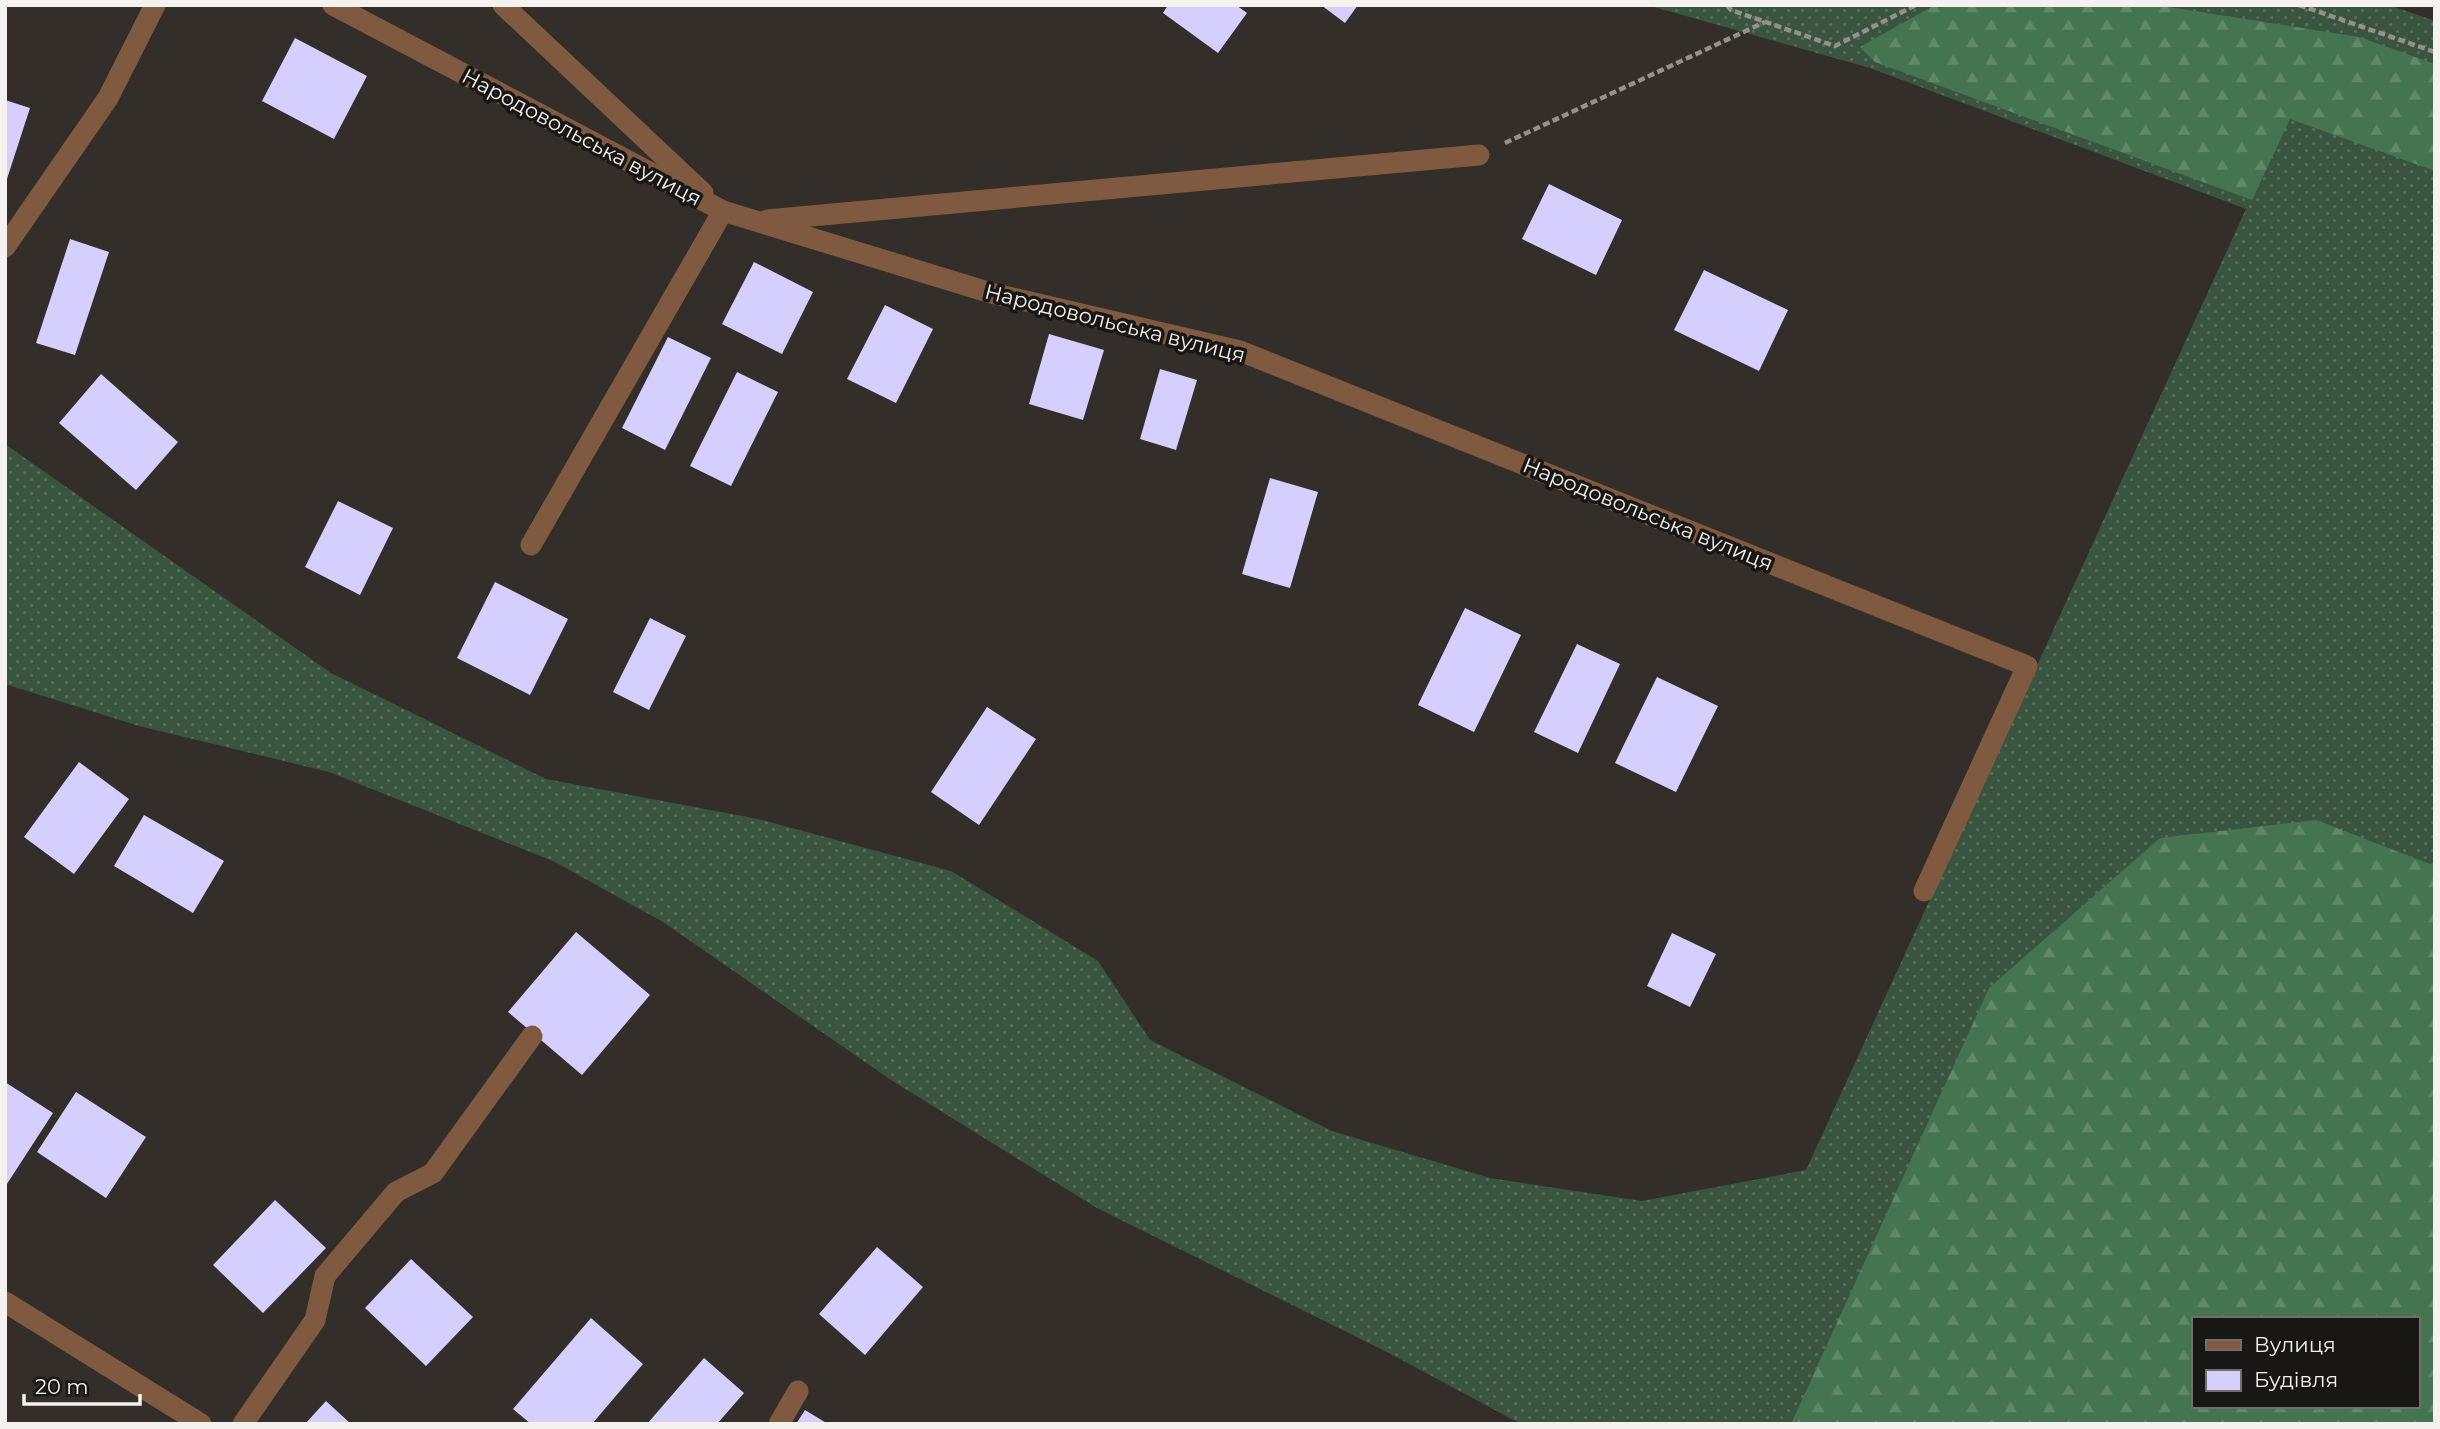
<svg xmlns="http://www.w3.org/2000/svg" width="2440" height="1429" viewBox="0 0 2440 1429" font-family="Montserrat,sans-serif">
<style>
.grass{fill:url(#grass-dots);fill-rule:evenodd}
.forest{fill:url(#forest-firs);fill-rule:evenodd}
.building{fill:#d4cffd}
.lines{fill:none;stroke-linecap:round;stroke-linejoin:round}
.path{stroke:#94908c;stroke-width:4.5;stroke-dasharray:7 3.5;stroke-linecap:butt}
.minor{stroke:#805a40;stroke-width:21}
.labels{text-anchor:middle;dominant-baseline:central;stroke-width:7;stroke-linejoin:round;paint-order:stroke}
.street-label{font-size:21px;fill:#f5f1ee;stroke:#191715}
</style>
<defs>
<pattern id="grass-dots" width="8" height="8" patternUnits="userSpaceOnUse" patternTransform="scale(1.75)"><rect width="8" height="8" fill="#3a553f"/><path d="M2 2h.1M6 6h.1" fill="none" stroke="#576e5b" stroke-width="1.8" stroke-linecap="round"/></pattern>
<pattern id="forest-firs" width="22" height="20" patternUnits="userSpaceOnUse" patternTransform="scale(1.75)"><rect width="22" height="20" fill="#457550"/><path d="M5 1l3.5 6h-7zM16 11l3.5 6h-7z" fill="#60896a"/></pattern>
</defs>
<rect width="100%" height="100%" fill="#332e29"/>
<path class="grass" d="M1647 5H2389L2435 21V1424H1521L1387 1352 1097 1208 891 1080 663 922 553 861 329 772 139 726 5 684V444L331 673 546 779 758 819 951 871 1098 961 1150 1040 1332 1131 1490 1178 1642 1201 1806 1170 2246 209 1870 68ZM2193 1319H2417V1406H2193Z"/>
<path class="forest" d="M1935 5H2156L2359 37 2435 64V171L2290 119 2252 200 1875 62 1860 47Z
M2316 820 2435 866V1424H1791L1989 988 2160 838ZM2193 1319H2417V1406H2193Z"/>
<path class="building" d="M1168 5H1236L1247 13 1218 53 1163 13Z
M1321 5H1358L1345 23Z
M295 38 367 76 334 139 262 101Z
M5 100 30 108 6 182H5Z
M1549 184 1622 220 1596 275 1522 239Z
M70 239 109 252 75 355 36 343Z
M754 262 813 292 782 354 722 324Z
M1704 270 1788 310 1759 371 1674 330Z
M885 305 933 329 896 403 847 379Z
M1049 334 1104 350 1083 420 1029 404Z
M668 337 711 358 665 450 622 428Z
M1160 369 1197 380 1176 450 1140 439Z
M737 372 778 392 731 486 690 466Z
M101 374 178 442 136 490 59 423Z
M1270 478 1318 492 1290 588 1242 574Z
M338 501 393 528 360 595 305 567Z
M495 582 568 619 530 695 457 658Z
M1465 608 1521 635 1474 732 1418 705Z
M650 618 686 636 649 710 613 692Z
M1577 644 1620 664 1578 753 1534 732Z
M1657 677 1718 706 1676 792 1615 763Z
M987 707 1036 739 979 825 931 792Z
M79 762 129 799 74 874 24 837Z
M144 815 224 861 193 913 114 866Z
M576 932 650 995 582 1075 508 1012Z
M1672 933 1716 954 1690 1007 1647 986Z
M5 1082 53 1113 5 1187Z
M76 1092 146 1137 106 1198 37 1152Z
M275 1200 326 1248 263 1313 213 1265Z
M877 1247 923 1287 865 1355 819 1314Z
M411 1259 473 1317 426 1366 365 1308Z
M591 1318 643 1364 592 1424H531L513 1409Z
M704 1358 744 1393 717 1424H647Z
M326 1401 351 1424H305Z
M805 1410 828 1424H796Z"/>
<g class="lines">
<path class="path" d="M1727 5 1731 10 1835 46 1916 5
M2299 5 2435 52
M1505 143 1765 22"/>
<path class="minor" d="M333 5 723 211 991 293 1240 351 2027 666 1924 891
M503 5 703 193
M767 220 1479 155
M5 247 108 98 155 5
M531 545 723 211
M5 1302 201 1424
M243 1424 315 1320 325 1276 396 1192 433 1173 532 1036
M779 1424 798 1391"/>
</g>
<g class="labels">
<g class="street-label">
<text transform="translate(582 137) rotate(28)">Народовольська вулиця</text>
<text transform="translate(1115 323) rotate(14)">Народовольська вулиця</text>
<text transform="translate(1648 514) rotate(22)">Народовольська вулиця</text>
</g>
</g>
<rect width="2440" height="1429" fill="none" stroke="#f5f1ee" stroke-width="14"/>
<rect x="2192" y="1317" width="228" height="91" fill="#191715" stroke="#716e6c" stroke-width="2"/>
<rect x="2206" y="1340" width="35" height="10" fill="#805a40" stroke="#716e6c" stroke-width="2"/>
<text x="2254" y="1352" font-size="21" fill="#f5f1ee">Вулиця</text>
<rect x="2206" y="1370" width="35" height="21" fill="#d4cffd" stroke="#716e6c" stroke-width="2"/>
<text x="2254" y="1387" font-size="21" fill="#f5f1ee">Будівля</text>
<path d="M24 1394v10h116v-10" fill="none" stroke="#f5f1ee" stroke-width="3.5"/>
<text x="35" y="1394" font-size="21" fill="#f5f1ee" stroke="#191715" stroke-width="5" paint-order="stroke">20 m</text>
</svg>
